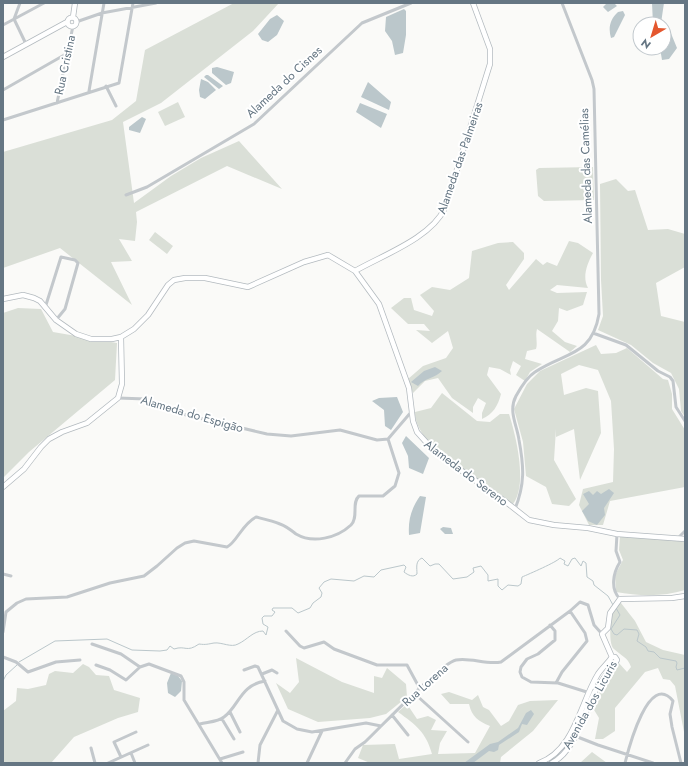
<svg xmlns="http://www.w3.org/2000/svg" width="688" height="766" viewBox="0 0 688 766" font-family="Jost,sans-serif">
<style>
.green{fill:#dadfd7}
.water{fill:#bbc7cb}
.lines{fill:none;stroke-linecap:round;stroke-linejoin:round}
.stream{stroke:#bbc7cb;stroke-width:1}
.secondary-casing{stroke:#b3babf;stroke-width:6}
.street{stroke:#c3c8cc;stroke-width:3}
.secondary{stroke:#fff;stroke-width:4.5}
.labels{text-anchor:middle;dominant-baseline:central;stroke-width:4;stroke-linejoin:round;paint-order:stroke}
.street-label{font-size:12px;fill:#657683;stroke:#fff}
</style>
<rect width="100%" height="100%" fill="#fafaf8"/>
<path class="green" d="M234 3H279L253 31 161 103 123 122 134 203 171 176 201 158 239 141 282 189 227 166 136 212 137 222 135 241 119 239 132 261 111 262 132 305 60 248 3 268V152L112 120 136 101 145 50Z
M178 102 185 117 165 126 158 112Z
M593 167 594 200 544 201 538 196 536 170 539 168Z
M616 179 628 191 635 190 648 230 668 229 685 234V267L656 283 661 316 685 322V417L681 411 679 389 671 373 653 363 631 345 598 330 603 316 601 280 600 184Z
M155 232 173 246 167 254 149 240Z
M569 241 578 243 593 253C587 264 582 277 588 288L557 285 550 290 557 293 587 292 583 305 567 311 559 308 558 321 552 331 565 342 577 346 570 352 537 329C535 336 538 343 536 349L527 351 525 359 542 364 530 372 525 381 516 375 521 366 513 361 510 370 511 375 500 369 489 367 487 375 501 394C498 406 493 414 482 419V413L486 403 478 398 473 407V413L452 398 438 378 425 381 413 393 408 379 423 366 446 358 453 348 448 331 432 343 416 330 430 331 424 324H408L391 308 404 298H411L414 310 432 316 434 311 420 295 432 287 450 290 469 278 472 251 498 243 513 242 524 253V259L506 285 509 290 536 259 543 265 547 262 557 266Z
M18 308 41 309 53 332 117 343 115 380 29 452 3 478V313Z
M596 345 601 354 616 353 627 348 663 379 668 380 672 394V409L685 430V487L610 501 603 525H589L579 505 583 489 613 482 614 449 611 401 598 370 579 365 561 374 564 395 586 388 598 391 601 433 580 480 574 429 556 437V429L554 460 576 499 569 506 552 504 546 487 526 476 523 442 514 409 527 384 540 371Z
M442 393 477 421 490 422 500 414H509C516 436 528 484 513 504L440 454C429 442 415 429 415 412L431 408Z
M620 536 685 540V590C663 597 638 596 616 592L615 575 623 560 619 550Z
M621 603 635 621 646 642 663 650 685 655V737L675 686 670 680 663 679 658 668 645 672 615 708V731L603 739H595L599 718 591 705 618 662 627 672 631 667C628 657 621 656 614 649 607 643 612 615 612 606Z
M296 658 342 682 374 693V676L382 678 387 668 406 684 407 697 386 714 370 718 318 722 288 709 276 683 290 693 299 682Z
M83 664 89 667 96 675 109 676 114 690 140 698 138 712 118 718 74 737 51 763H3V711L16 701 17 688 28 689 46 685 49 674 55 671 73 673Z
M449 692 472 700 478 695 483 707 489 710 501 726 509 721 518 705 530 701 558 700 533 731 501 757 500 763H370L358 758 363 745 395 744 399 759 432 754C426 732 416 725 398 712L407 704 417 719 428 716 436 720 431 730 447 731 440 743 438 754 475 753 490 726C478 721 472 717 469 704H450L441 694Z
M592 752 607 763H580Z"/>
<path class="water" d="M607 3H614L617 6 608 12 603 7Z
M652 3H664L661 23 653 24Z
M404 9 406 11V35L403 53 395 55 392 41 385 31 386 17Z
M623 11 625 15 614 37 611 38C608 28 610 19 618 12Z
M277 15 284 21 277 35 268 42 262 40 258 34 270 19Z
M670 31 677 48 669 59 662 60 660 48H664V33Z
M217 67 234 72 231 83 226 85 212 73V68Z
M206 75H208L223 86 219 89 204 77Z
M201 79 208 82 216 90 205 99 200 97 199 90Z
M368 82 391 102 389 110 361 97Z
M360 103 387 114 381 128 356 112Z
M142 117 146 119 140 133 129 130V127Z
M435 367 442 371C435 378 425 378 418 386L411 382 424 371Z
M397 397 403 412 391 430 385 426 384 410 372 401 379 398Z
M406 436 429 458 423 474 409 468 408 456 402 443Z
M609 489 614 493 604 508 605 515 597 525 588 521 582 511 589 504 583 494 589 491 593 495 597 491 601 494Z
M420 496 426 497 420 533 409 535C408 520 411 509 420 496Z
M443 527 451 528 453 534H445L440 529Z
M171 673 178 676 182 681 181 691 175 697 168 693 167 683Z
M531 710 534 714 527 725 522 724 519 732 499 745 498 750 494 752 489 751 473 763H464L490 744 498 742 518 728 526 713Z"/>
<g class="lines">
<path class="stream" d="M616 608 620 615 611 629 614 634 617 635 624 629 637 630 639 634 637 641 646 647 648 651 654 652 660 658 676 661 677 663 676 667 677 670 685 668
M19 662 55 641 107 639 132 650 160 651 167 650 170 646 174 649C186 645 186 653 199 644 206 645 208 644 214 643 222 642 231 648 238 644 247 640 253 631 263 631L266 635 268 627 263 624 262 618 264 616H272L275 612 272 610 273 608H292L298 613 310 608 313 603 321 597 322 593 319 588 324 582 331 579 354 581 364 576 374 577 381 570 404 565 406 567 404 572C408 575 413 578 417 574 417 568 415 561 422 558L430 566 435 564H439L453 579 467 577 474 572 473 568 481 566 488 575V581L498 579V586L502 590 508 585 518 586 521 584 522 577C529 574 557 562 560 558L565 561 564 564 568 566 572 559 575 558 581 566 583 561 586 563 587 577 593 581 594 585 608 596 613 605
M3 681 6 675 17 665"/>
<g class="secondary-casing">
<path id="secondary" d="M73 17 75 3
M67.5 22a4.5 4.5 0 1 1 9 0a4.5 4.5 0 1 1-9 0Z
M3 57 67 22
M355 271 379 304 409 388 413 421 417 432 435 452 506 502 529 520 554 525 588 528 617 534 685 539
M3 299 23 295 34 298 40 301 56 320 76 334 91 339H112L121 337 134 329 148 315 168 285 174 280 185 278H205L248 287 304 262 328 255 355 271C383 255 431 238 445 208L490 64V49L473 3
M3 487 24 469 41 447 49 439 62 432 87 423 118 398 122 384 121 337
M612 657 602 634 608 628 610 613 620 599 672 598 685 596
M539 763C575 750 580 703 598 674 602 668 608 663 612 657H615L617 660C609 671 601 681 594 693 582 716 576 750 552 763"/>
</g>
<path class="street" d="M20 3 14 19 26 44
M76 22 102 13 156 3
M3 25 44 3
M106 86 116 106
M3 90 66 54
M89 91 104 3
M57 103 73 26
M3 120 119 83 133 3
M126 195 147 187 254 124 362 23 411 3
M45 308 61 257 75 260 78 263 65 309 56 320
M593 333 626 345 658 371 670 377 673 381 676 407 685 421
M118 398 146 399 178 413 267 434 291 436 340 430 377 440 388 439
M388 439 412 411
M515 509C525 484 524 467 519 440 517 425 508 411 516 396 521 387 527 377 535 372 564 352 592 357 599 314L594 89 592 80 562 3
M617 534 616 551 620 562C613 573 610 589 620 599
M677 539 685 531
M3 574 11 576
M550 625 555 631V640L538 654 527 659 521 667 520 672 522 677 531 682 558 683 590 693
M286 631 300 646 304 648 324 642 334 649 377 665H407L420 689
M3 632 6 612 17 603 26 599 67 597 110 583 144 576 157 566 177 548 185 543 194 541 227 547C237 542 242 524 256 517 264 519 273 521 280 524 286 526 291 530 296 534 313 544 337 538 351 525 359 517 351 503 359 496H383L395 486 399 473 388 439
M92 644 121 654 140 667 149 664 181 676 184 682V700L222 763
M3 657 16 662 28 672 56 662 80 660
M96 665 110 670 126 680 140 667
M244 670 255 666 258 667 283 721 297 729 312 732 366 723 381 726
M262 674 272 670 277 673
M556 683 562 672 587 641 585 633 570 611
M415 694 468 742
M230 712 240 732
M392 715 408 735
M222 719 234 739
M200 724C207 722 218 722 224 717 239 706 240 685 265 681
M570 734 598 745 653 763
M91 748 95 763
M131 753 135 763
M121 757 114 742 136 732
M220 759 243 752
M108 763 148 745
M258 763 260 745 278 710
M307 763 322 731
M345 763 355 749 365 742C380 728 441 663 456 660 470 657 486 665 501 662L570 611 580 602 588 605 594 625 602 634
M625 763C629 747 649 671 673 701L670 714 672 727 681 763"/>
<use href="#secondary" class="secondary"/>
</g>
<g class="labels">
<g class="street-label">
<text transform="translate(65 65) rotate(-78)">Rua Cristina</text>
<text transform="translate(284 82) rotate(-43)">Alameda do Cisnes</text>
<text transform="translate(460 158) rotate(-71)">Alameda das Palmeiras</text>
<text transform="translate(586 166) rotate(-92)">Alameda das Camélias</text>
<text transform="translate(192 414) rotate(16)">Alameda do Espigão</text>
<text transform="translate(466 473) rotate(37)">Alameda do Sereno</text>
<text transform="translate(425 685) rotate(-42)">Rua Lorena</text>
<text transform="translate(590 705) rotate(-61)">Avenida dos Licuris</text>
</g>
</g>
<rect width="688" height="766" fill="none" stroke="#657683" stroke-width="8"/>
<g transform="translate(652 36) rotate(218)"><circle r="19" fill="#ffffff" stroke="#c1c8cd"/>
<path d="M0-3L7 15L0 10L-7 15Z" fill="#e4572e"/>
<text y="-6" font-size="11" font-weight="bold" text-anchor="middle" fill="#657683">N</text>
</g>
</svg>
